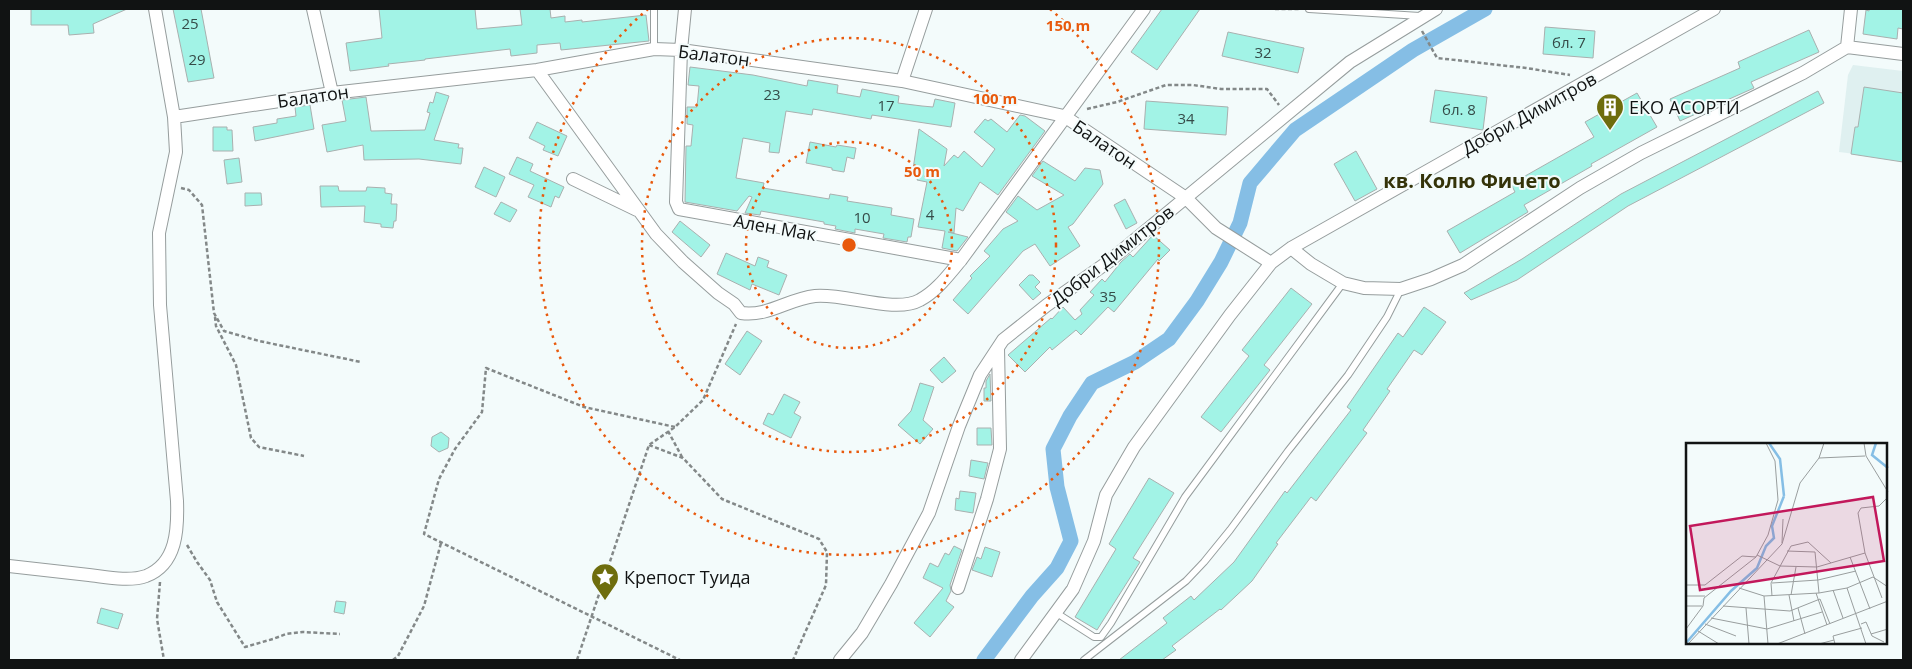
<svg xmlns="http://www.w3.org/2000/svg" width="1912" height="669" viewBox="0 0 1912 669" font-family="'Open Sans',sans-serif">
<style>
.built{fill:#dff0f0}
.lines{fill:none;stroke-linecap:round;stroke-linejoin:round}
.canal{stroke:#85bee5;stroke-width:15}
.building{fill:#a2f3e6;stroke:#a9b0af}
.service-casing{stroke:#969d9d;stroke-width:8}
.minor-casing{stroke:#969d9d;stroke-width:14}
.path{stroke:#838888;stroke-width:2.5;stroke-dasharray:4 2.5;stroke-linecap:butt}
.service{stroke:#fff;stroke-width:6}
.minor{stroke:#fff;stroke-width:12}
.ring{fill:none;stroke:#e8590c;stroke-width:2.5;stroke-dasharray:2.5 5}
.labels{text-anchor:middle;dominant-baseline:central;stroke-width:4;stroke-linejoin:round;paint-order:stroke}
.number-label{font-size:15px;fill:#354b48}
.street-label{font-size:18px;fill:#111313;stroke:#f3fbfb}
.poi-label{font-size:18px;fill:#111313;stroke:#f3fbfb;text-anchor:start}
.quarter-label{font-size:20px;font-weight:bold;fill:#343309;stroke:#f3fbfb}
.inset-river{fill:none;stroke:#85bee5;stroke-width:2.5}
.inset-road{fill:none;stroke:#999e9e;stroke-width:1}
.view{fill:#c2185b;fill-opacity:0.15;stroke:#c2185b;stroke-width:2.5}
.inset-edge{fill:none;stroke:#111313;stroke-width:2.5}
.centre{fill:#e8590c;stroke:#f3fbfb;stroke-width:2.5}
.ring-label{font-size:15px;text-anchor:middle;font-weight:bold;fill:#e8590c;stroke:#f3fbfb;stroke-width:4;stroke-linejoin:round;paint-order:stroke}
</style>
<rect width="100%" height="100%" fill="#f3fbfb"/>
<path class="built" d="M1853 65 1903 71V160L1839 152 1848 75Z"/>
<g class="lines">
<path class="canal" d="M984 660 1032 596 1057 568 1071 541 1057 487 1053 449 1070 416 1092 383 1135 362 1169 339 1197 301 1221 262 1240 223 1250 183 1295 130 1413 50 1485 9"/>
</g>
<path class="building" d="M31 9H127L93 24 94 33 69 35 68 25H31Z
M173 9H201L214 78 188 82Z
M379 9H475L477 29 522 25 520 9H550L551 18 565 16V22L582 20V22L646 15 649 41 561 50 560 43 537 45V53L511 56 510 49 425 59V60L388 64 389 66 350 71 346 43 382 38Z
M1162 9H1200L1157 70 1131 52Z
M1869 9H1903V29L1898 28 1897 39 1863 34 1866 10 1869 11Z
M1545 27 1595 31 1593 58 1543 54Z
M1809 30 1819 52 1751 82 1754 88 1680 121 1670 99 1740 68 1738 62Z
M1228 32 1304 48 1298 73 1222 56Z
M690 67 753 75 807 86 808 80 838 85 837 93 860 97 862 89 899 96 898 103 922 106 933 107 935 99 955 103 951 127 872 115 871 119 813 109 812 115 786 111 779 153 769 152 770 143 743 138 736 178 764 183 763 188 829 199 830 194 848 197 847 201 892 208 891 215 914 219 911 237H908L907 242 883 238 884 234 855 229V233L835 229 836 226 824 224V222L761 211 760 215 745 213 752 197 749 196 737 211 685 202 686 146H691L693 125 687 124V107H697L699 86 688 85Z
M1864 87 1903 93V162L1851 154 1855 127H1858Z
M1435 90 1487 97 1483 130 1430 122Z
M1818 91 1824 103 1628 206 1517 280 1471 300 1464 293 1522 259 1621 194Z
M436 92 449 96 434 140 459 144 458 148H463L461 164 419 159 364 160 363 145 327 152 322 125 346 121 342 100 366 97 371 131 425 130 430 113 427 112 430 102 433 103Z
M1637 93 1657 127 1591 164 1592 166 1524 205 1528 212 1460 253 1447 231 1515 192 1511 184 1594 137 1585 122Z
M1146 101 1228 107 1226 135 1144 129Z
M310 105 314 129 255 141 253 127 277 123V119L296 116 295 107Z
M1020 115 1025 116 1045 131 998 195 980 182 963 211 956 208 954 233 948 232 968 237 957 251 942 248 945 231 918 227 927 182 917 180 918 177 912 176 919 129 947 149 944 166 954 155 958 158 964 151 982 167 995 149 974 132 985 119 988 121 991 119 1007 132Z
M537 122 567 136 558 156 543 150 545 146 529 138Z
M213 127H227V130H232L233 151H213Z
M810 142 836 147 837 145 856 148 854 159 847 157 844 172 832 170V168L806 163Z
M1356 151 1377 189 1355 201 1334 164Z
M517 157 533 164 530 171 564 187 559 198 555 196 551 207 528 197 534 185 509 174Z
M239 158 242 182 227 184 224 160Z
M1043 161 1075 181 1085 168 1100 170 1103 184 1073 224 1068 227 1080 246 1050 266 1035 244 1023 251 968 314 953 300 972 278 970 276 990 256 984 251 1003 229 1018 221 1006 212 1018 196 1037 210 1064 195 1032 176Z
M484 167 505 177 496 197 475 187Z
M320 186H338L339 191H366L367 187 385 188V193L392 194 391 204H397L396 221H394L393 228 381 227V224L364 222 365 206 321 207Z
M245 193H261L262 205 245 206Z
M1125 199 1137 223 1126 229 1114 205Z
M501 202 517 210 510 222 494 214Z
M680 221 710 245 701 257 672 232Z
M1153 235 1170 250 1159 261 1158 259 1114 312 1108 307 1081 335 1076 330 1052 350 1050 347 1025 372 1008 355 1051 318 1052 319 1063 307 1075 320 1082 314 1080 310 1094 295 1090 292 1102 279 1105 282 1121 262 1130 254 1133 257Z
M726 253 755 266 758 257 769 261 767 267 787 275 779 295 752 284 750 290 717 274Z
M1029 275H1033L1040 282 1035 287 1041 293 1033 300 1019 285Z
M1291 288 1312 304 1264 365 1270 370 1221 432 1201 417 1249 356 1242 350Z
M1424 307 1446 322 1422 355 1414 350 1387 389 1390 391 1363 430 1367 433 1316 501 1311 497 1276 543 1278 544 1252 581 1221 610 1220 609 1172 646 1176 650 1162 660H1119L1167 623 1163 618 1191 596 1194 600 1234 562 1285 491 1287 493 1351 410 1347 407 1398 333 1403 337Z
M747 331 762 341 740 375 725 364Z
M944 357 956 371 942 383 930 370Z
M990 374 991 401H984V388H986V381Z
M920 383 934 387 923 420 933 429 920 444 898 425 911 411Z
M784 394 800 402 794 413 801 417 791 438 763 424 768 413 773 415Z
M977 428H991L992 445H977Z
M441 432 449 438 448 448 439 452 431 446 432 437Z
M971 460 988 463 984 479 969 476Z
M1149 478 1174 493 1133 558 1140 562 1097 630 1075 617 1116 549 1109 544Z
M960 491 976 493 973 513 955 510 956 498 959 499Z
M954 546 962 550 950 585 951 591 946 601 954 607 930 637 914 623 943 588 923 578 930 563 938 567 945 553 949 555Z
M985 547 1000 552 992 577 972 570 977 557 981 559Z
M336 601 346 602 344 614 334 612Z
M101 608 123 614 118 629 97 623Z"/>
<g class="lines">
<g class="service-casing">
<path id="service" d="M654 9V49
M1309 9 1420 16
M1055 612 1094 637H1101L1111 623 1185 497 1343 283
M1084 660 1186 581 1204 562 1230 530 1288 451 1348 375 1387 317 1401 289"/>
</g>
<g class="minor-casing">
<path id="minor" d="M313 9 332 93
M685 9 681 50 676 202 679 209 961 260
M1847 47 1903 54
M1847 47 1851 9
M537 70 656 234 683 262 718 293 734 304 741 313C768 317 788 299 815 296 845 293 895 314 920 300 937 291 949 274 961 260L1144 9
M902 81 926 9
M174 117 332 93 537 70 654 49 681 50 902 81 1064 116 1186 198 1216 228 1271 263
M573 179 637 210
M1291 248 1311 264 1343 283 1364 288 1401 289 1431 279 1463 265 1580 188 1641 153 1803 73 1847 47
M9 566C35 569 62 572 89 575 106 577 129 582 146 576 177 564 178 529 177 501L160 305 159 233 176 152 174 117 155 9
M958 588 987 499 1000 449 998 348
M840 660 862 633 891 584 929 513 959 426 980 375 1003 340 1047 305 1108 262 1350 62 1436 9
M1021 660 1073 589 1094 541 1106 495 1134 447 1230 315 1271 263 1291 248 1714 9"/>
</g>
<path class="path" d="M1275 9H1300
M1422 31 1437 58 1526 68 1570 75
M1087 109 1117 102 1166 85H1193L1221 89H1267L1279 105
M181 188 189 190 202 205 214 313 224 331 259 341 361 362
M215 317 216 326 236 365 251 438 259 447 304 456
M675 427 584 407 486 368 482 412 455 449 439 479 424 534 680 660
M668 431 682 457
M649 445 683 458 722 499 819 539 827 552 826 585 793 660
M187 545 197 562 210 580 217 602 245 647 273 639 286 634 303 632 340 634
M160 582 157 619 164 660
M393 660 398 656 424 606 441 543
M577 660 649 445 675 427 703 400 736 324"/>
<use href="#service" class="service"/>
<use href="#minor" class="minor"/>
</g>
<g class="ring">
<circle cx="849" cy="245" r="103"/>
<circle cx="849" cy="245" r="207"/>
<path d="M1050 9A310 310 0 1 1 648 9"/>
</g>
<defs>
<g id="building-pin" transform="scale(1.4375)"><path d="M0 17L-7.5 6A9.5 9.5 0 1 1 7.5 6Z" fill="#6e6d0d" stroke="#f3fbfb"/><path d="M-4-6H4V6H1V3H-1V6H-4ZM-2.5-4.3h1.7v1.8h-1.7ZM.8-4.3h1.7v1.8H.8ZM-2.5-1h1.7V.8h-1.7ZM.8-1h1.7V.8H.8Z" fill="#fff"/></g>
<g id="sight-pin" transform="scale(1.4375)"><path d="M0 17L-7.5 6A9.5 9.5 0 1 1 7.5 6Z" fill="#6e6d0d" stroke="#f3fbfb"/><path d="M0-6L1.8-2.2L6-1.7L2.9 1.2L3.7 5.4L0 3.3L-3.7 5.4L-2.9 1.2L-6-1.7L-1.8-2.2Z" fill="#fff"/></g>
</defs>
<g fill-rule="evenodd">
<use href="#building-pin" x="1610" y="107"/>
<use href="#sight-pin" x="605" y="577"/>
</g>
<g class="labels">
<g class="number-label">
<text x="190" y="23">25</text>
<text x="1569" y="42">бл. 7</text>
<text x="1263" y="52">32</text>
<text x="197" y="59">29</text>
<text x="772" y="94">23</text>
<text x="886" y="105">17</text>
<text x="1459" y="109">бл. 8</text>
<text x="1186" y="118">34</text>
<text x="930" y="214">4</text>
<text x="862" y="217">10</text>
<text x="1108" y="296">35</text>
</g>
<g class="street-label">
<text transform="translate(714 55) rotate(7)">Балатон</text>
<text transform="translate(313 96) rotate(-8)">Балатон</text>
<text transform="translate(1529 113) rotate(-29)">Добри Димитров</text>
<text transform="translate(1105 144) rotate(34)">Балатон</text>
<text transform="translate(775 227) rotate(10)">Ален Мак</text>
<text transform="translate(1112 255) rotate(-38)">Добри Димитров</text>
</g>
<g class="poi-label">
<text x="1629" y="107">ЕКО АСОРТИ</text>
<text x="624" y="577">Крепост Туида</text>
</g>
<g class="quarter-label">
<text x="1472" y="180">кв. Колю Фичето</text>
</g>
</g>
<g transform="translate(1686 443)">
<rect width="201" height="201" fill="#f3fbfb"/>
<path class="inset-river" d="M83 0 94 16 98 53M190 0 186 12 202 25M0 200 45 148 71 125 80 103 88 95 86 83 98 53"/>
<path class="inset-road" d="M178 0 180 13 202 49M133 15 179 13M96 100 97 76M101 108 129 109 133 150M71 112 94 123 131 124 179 110M164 114 184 166M86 140 132 137 170 128M0 142H19M19 142 56 113 70 114M53 145 78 153 133 150 161 145 187 134 202 144M161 145 180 201M147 147 157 175M130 150 141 182M103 152 108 178M105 152 110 124M0 153H19M78 153 82 201M86 153 85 140 105 103 122 99 145 120M196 155 179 110 172 70 175 65 193 63 202 54M134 156 144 181M0 163H16M37 163 104 168 134 156M60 165 63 201M112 165 119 191M25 175 81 186 136 169M19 181 50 193M175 181 180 179 186 193 198 199M0 186 17 163 18 155 70 114 82 92 92 57 89 18 80 0M12 188 33 201M185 191 202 186M2 201 96 101 114 40 133 15 138 0M91 201 202 158M133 201 148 197M149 201 147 193 176 185"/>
<path class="view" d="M187 54 198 118 14 147 4 83Z"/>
<rect width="201" height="201" class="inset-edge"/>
</g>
<circle cx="849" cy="245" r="8" class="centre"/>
<g class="ring-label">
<text x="1068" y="31">150 m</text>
<text x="995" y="104">100 m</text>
<text x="922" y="177">50 m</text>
</g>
<rect width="1912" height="669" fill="none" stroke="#111313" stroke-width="20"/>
</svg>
